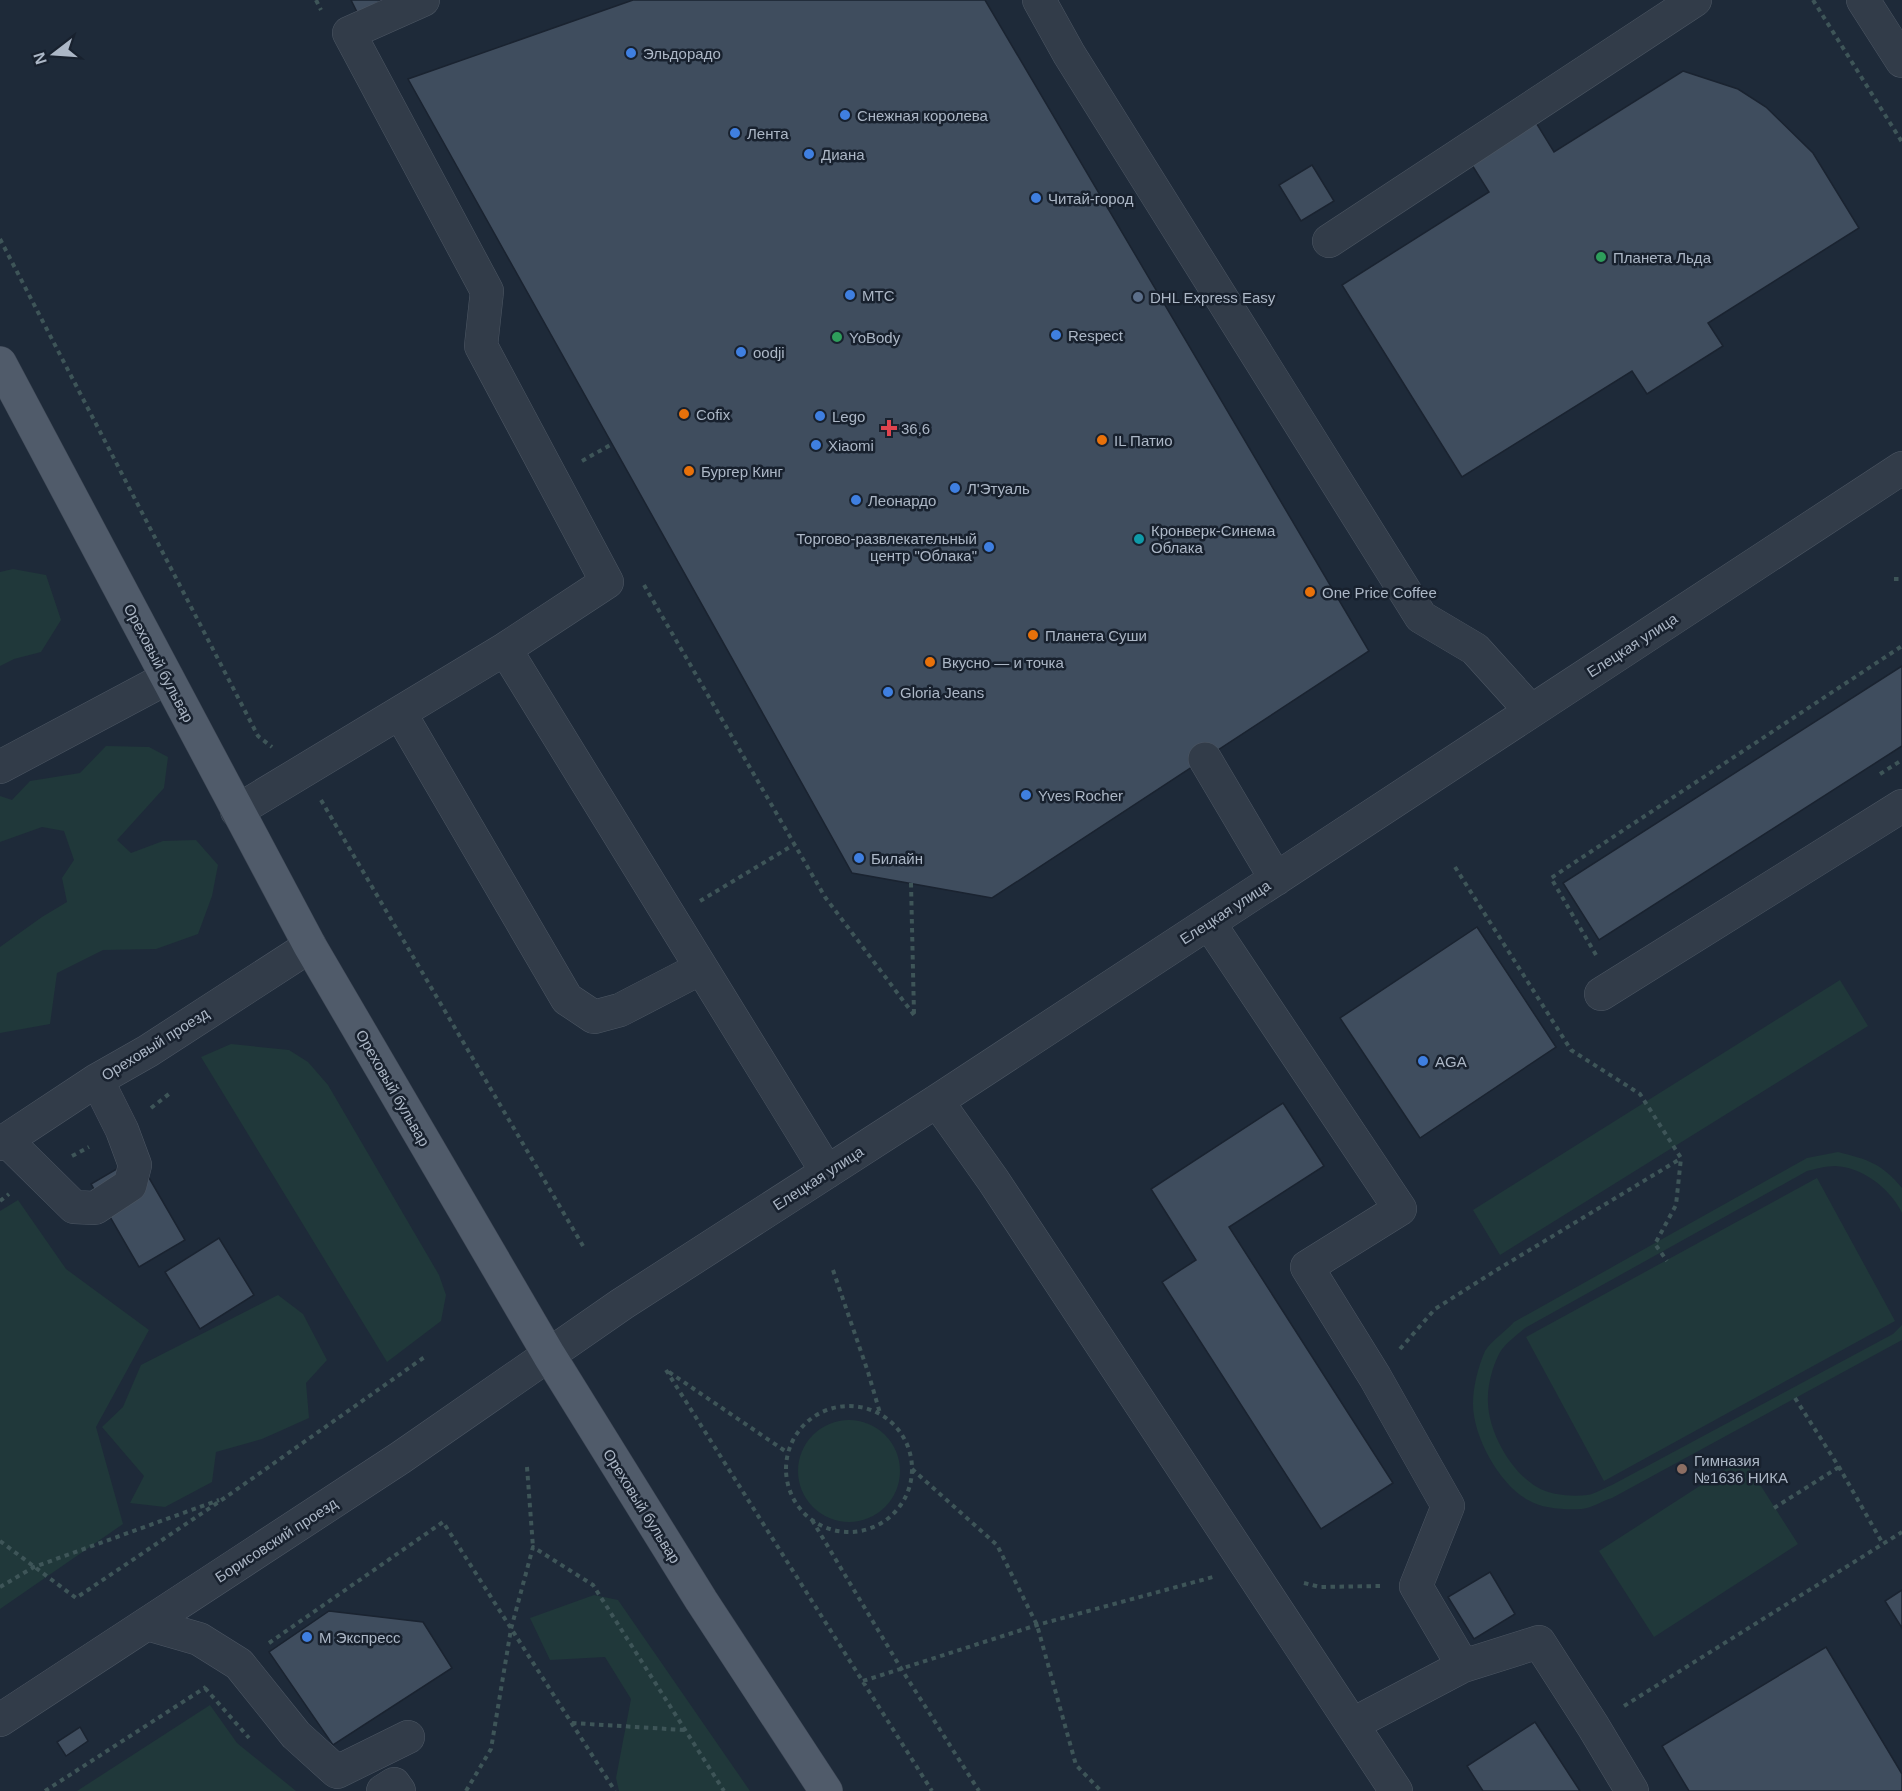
<svg xmlns="http://www.w3.org/2000/svg" width="1902" height="1791" viewBox="0 0 1902 1791" font-family="Helvetica,sans-serif">
<style>
.green{fill:#20383a}
.building{fill:#3f4d5e;stroke:#1a2330;stroke-width:1.5}
.lines{fill:none;stroke-linecap:round;stroke-linejoin:round}
.minor-casing{stroke:#4d5764;stroke-width:34}
.major-casing{stroke:#3c4553;stroke-width:34}
.path{stroke:#3e5558;stroke-width:4;stroke-dasharray:4.5 4.5;stroke-linecap:butt}
.minor{stroke:#323c49;stroke-width:33}
.major{stroke:#505b6a;stroke-width:33}
.shop-dot{fill:#3f7fe0;stroke:#18212e;stroke-width:2}
.leisure-dot{fill:#2e9e5b;stroke:#18212e;stroke-width:2}
.service-dot{fill:#5c6f8a;stroke:#18212e;stroke-width:2}
.food-dot{fill:#e8710a;stroke:#18212e;stroke-width:2}
.health-dot{fill:#e0444e;stroke:#18212e;stroke-width:2}
.culture-dot{fill:#0f9aa8;stroke:#18212e;stroke-width:2}
.education-dot{fill:#8d6e63;stroke:#18212e;stroke-width:2}
.labels{text-anchor:middle;dominant-baseline:central;stroke-width:5;stroke-linejoin:round;paint-order:stroke}
.poi-label{font-size:15px;fill:#acb7c6;stroke:#18212e;text-anchor:start}
.street-label{font-size:15px;fill:#acb7c6;stroke:#18212e}
</style>
<rect width="100%" height="100%" fill="#1e2a39"/>
<path class="green" d="M13 569 46 575 61 620 41 652 14 659 0 666V572Z
M106 746 149 747 168 757 164 788 117 840 131 853 163 841 196 840 218 865 212 896 198 934 156 949 103 950 57 973 50 1024 0 1033V947L42 917 67 902 62 878 74 860 64 831 42 827 0 842V796L12 800 30 781 80 773Z
M1840 980 1868 1026 1500 1255 1473 1210Z
M231 1044 289 1050 308 1062 328 1085 439 1275 446 1295 441 1321 387 1362 201 1057Z
M1838 1152C1869 1160 1881 1163 1902 1188V1213C1890 1188 1862 1167 1835 1166 1826 1166 1815 1169 1807 1171L1525 1328C1517 1335 1504 1344 1499 1354 1492 1368 1487 1387 1488 1403 1489 1433 1511 1472 1537 1487 1550 1495 1572 1497 1587 1495 1595 1494 1604 1488 1612 1485L1893 1334 1902 1325V1340L1612 1498C1602 1501 1592 1508 1582 1509 1565 1510 1543 1509 1528 1500 1500 1485 1473 1437 1473 1404 1473 1387 1478 1367 1485 1351 1491 1341 1506 1331 1514 1322L1807 1158Z
M1817 1178 1895 1321 1604 1481 1526 1337Z
M18 1200 66 1269 149 1330 96 1427 123 1524 0 1609V1211Z
M278 1295 303 1314 327 1360 306 1383 309 1418 262 1439 216 1452 212 1482 165 1507 130 1503 144 1476 102 1427 123 1407 141 1365Z
M798 1471a51 51 0 1 1 102 0a51 51 0 1 1-102 0Z
M1743 1458 1798 1544 1654 1637 1599 1551Z
M594 1595 618 1600 750 1791H619L616 1778 631 1699 605 1657 550 1660 530 1618Z
M210 1705 237 1743 296 1791H77Z"/>
<path class="building" d="M351 0H382L358 14Z
M633 0H985L1369 651 992 898 852 873 408 79Z
M1683 71 1738 89 1766 107 1813 153 1859 228 1708 323 1723 346 1647 394 1632 371 1462 477 1342 285 1489 192 1467 157 1532 116 1554 152Z
M1312 165 1334 201 1301 221 1279 185Z
M1902 666V746L1599 940 1563 883Z
M1477 927 1556 1047 1420 1138 1340 1018Z
M1283 1103 1324 1166 1229 1227 1393 1483 1321 1529 1162 1282 1196 1260 1151 1189Z
M137 1157 185 1240 139 1267 91 1184Z
M219 1238 254 1295 200 1329 165 1272Z
M1490 1572 1515 1614 1474 1639 1448 1597Z
M1902 1590V1628L1885 1601Z
M329 1611 423 1622 452 1668 333 1745 269 1652Z
M1826 1647 1902 1774V1791H1689L1662 1746Z
M1535 1722 1580 1791H1483L1467 1766Z
M80 1727 88 1741 66 1756 57 1742Z"/>
<g class="lines">
<g class="minor-casing">
<path id="minor" d="M1039 0 1069 54 1421 617 1475 649 1531 711
M1863 0 1902 61
M1329 241 1695 0
M505 649 827 1172
M400 713 567 999 594 1017 620 1010 701 968
M1205 759 1276 879
M0 767 167 678
M237 811 505 649 607 582 481 346 487 291 349 33 423 0
M1209 923 1400 1209 1307 1267 1375 1377 1448 1506 1416 1586 1463 1666
M1601 994 1902 806
M937 1101 993 1180 1396 1791
M6 1140 74 1207 95 1208 130 1185 135 1165 122 1130 97 1080
M0 1144 97 1080 148 1051 310 946
M147 1624 199 1639 239 1664 296 1735 337 1772 408 1737
M0 1720 400 1458 622 1304 937 1101 1902 468
M1353 1724 1463 1666 1539 1642 1593 1726 1632 1791
M383 1791 394 1784 399 1791"/>
</g>
<g class="major-casing">
<path id="major" d="M0 363 310 946 549 1355 701 1600 826 1791"/>
</g>
<path class="path" d="M316 0 321 10
M1813 0 1902 142
M0 239 258 736 272 747
M582 461 612 444
M1894 579H1902
M644 585 825 897 914 1015
M1880 774 1902 760
M321 800 583 1246
M1455 867 1571 1050 1640 1094 1681 1158 1676 1205 1655 1244 1667 1261
M911 883 914 1014
M700 901 795 844
M1596 955 1551 878 1902 646
M151 1108 169 1094
M72 1156 89 1147
M0 1201 9 1194
M833 1270 868 1372 880 1413
M1400 1349 1435 1309 1495 1271 1680 1159
M666 1370 932 1791
M669 1372 788 1453
M1795 1398 1839 1467 1883 1544
M786 1469a63 63 0 1 1 126 0a63 63 0 1 1-126 0Z
M527 1467 533 1547
M912 1469 997 1545 1037 1625 1076 1765 1101 1791
M1774 1508 1839 1467
M812 1520 902 1670 979 1791
M0 1541 76 1598 226 1497 426 1356
M1304 1583 1320 1587 1380 1586
M0 1587 34 1567 219 1500
M269 1643 443 1522 615 1791
M863 1681 1037 1625 1213 1577
M205 1688 249 1738
M1624 1706 1902 1532
M572 1723 684 1730
M45 1791 206 1687
M466 1791 491 1749 511 1629 533 1547 593 1585 724 1791"/>
<use href="#minor" class="minor"/>
<use href="#major" class="major"/>
</g>
<g class="shop-dot">
<circle cx="631" cy="53" r="6"/>
<circle cx="845" cy="115" r="6"/>
<circle cx="735" cy="133" r="6"/>
<circle cx="809" cy="154" r="6"/>
<circle cx="1036" cy="198" r="6"/>
<circle cx="850" cy="295" r="6"/>
<circle cx="1056" cy="335" r="6"/>
<circle cx="741" cy="352" r="6"/>
<circle cx="820" cy="416" r="6"/>
<circle cx="816" cy="445" r="6"/>
<circle cx="955" cy="488" r="6"/>
<circle cx="856" cy="500" r="6"/>
<circle cx="989" cy="547" r="6"/>
<circle cx="888" cy="692" r="6"/>
<circle cx="1026" cy="795" r="6"/>
<circle cx="859" cy="858" r="6"/>
<circle cx="1423" cy="1061" r="6"/>
<circle cx="307" cy="1637" r="6"/>
</g>
<g class="leisure-dot">
<circle cx="1601" cy="257" r="6"/>
<circle cx="837" cy="337" r="6"/>
</g>
<circle class="service-dot" cx="1138" cy="297" r="6"/>
<g class="food-dot">
<circle cx="684" cy="414" r="6"/>
<circle cx="1102" cy="440" r="6"/>
<circle cx="689" cy="471" r="6"/>
<circle cx="1310" cy="592" r="6"/>
<circle cx="1033" cy="635" r="6"/>
<circle cx="930" cy="662" r="6"/>
</g>
<path class="health-dot" d="M886 419h6v6h6v6h-6v6h-6v-6h-6v-6h6z"/>
<circle class="culture-dot" cx="1139" cy="539" r="6"/>
<circle class="education-dot" cx="1682" cy="1469" r="6"/>
<g class="labels">
<g class="poi-label">
<text x="643" y="53">Эльдорадо</text>
<text x="857" y="115">Снежная королева</text>
<text x="747" y="133">Лента</text>
<text x="821" y="154">Диана</text>
<text x="1048" y="198">Читай-город</text>
<text x="1613" y="257">Планета Льда</text>
<text x="862" y="295">МТС</text>
<text x="1150" y="297">DHL Express Easy</text>
<text x="1068" y="335">Respect</text>
<text x="849" y="337">YoBody</text>
<text x="753" y="352">oodji</text>
<text x="696" y="414">Cofix</text>
<text x="832" y="416">Lego</text>
<text x="901" y="428">36,6</text>
<text x="1114" y="440">IL Патио</text>
<text x="828" y="445">Xiaomi</text>
<text x="701" y="471">Бургер Кинг</text>
<text x="967" y="488">Л'Этуаль</text>
<text x="868" y="500">Леонардо</text>
<text x="1151" y="530">Кронверк-Синема<tspan x="1151" dy="17">Облака</tspan></text>
<text x="977" y="538" text-anchor="end">Торгово-развлекательный<tspan x="977" dy="17">центр "Облака"</tspan></text>
<text x="1322" y="592">One Price Coffee</text>
<text x="1045" y="635">Планета Суши</text>
<text x="942" y="662">Вкусно — и точка</text>
<text x="900" y="692">Gloria Jeans</text>
<text x="1038" y="795">Yves Rocher</text>
<text x="871" y="858">Билайн</text>
<text x="1435" y="1061">AGA</text>
<text x="1694" y="1460">Гимназия<tspan x="1694" dy="17">№1636 НИКА</tspan></text>
<text x="319" y="1637">М Экспресс</text>
</g>
<g class="street-label">
<text transform="translate(1632 645) rotate(-33)">Елецкая улица</text>
<text transform="translate(159 663) rotate(62)">Ореховый бульвар</text>
<text transform="translate(1225 912) rotate(-33)">Елецкая улица</text>
<text transform="translate(155 1044) rotate(-32)">Ореховый проезд</text>
<text transform="translate(393 1088) rotate(60)">Ореховый бульвар</text>
<text transform="translate(818 1178) rotate(-33)">Елецкая улица</text>
<text transform="translate(642 1506) rotate(58)">Ореховый бульвар</text>
<text transform="translate(276 1540) rotate(-33)">Борисовский проезд</text>
</g>
</g>
<g transform="translate(54 54) rotate(253)" stroke="#18212e" stroke-width="4.5" paint-order="stroke">
<path d="M0-4.5L10 22L0 15L-10 22Z" fill="#acb7c6"/>
<text y="-9" font-size="16" font-weight="bold" text-anchor="middle" fill="#acb7c6">N</text>
</g>
</svg>
